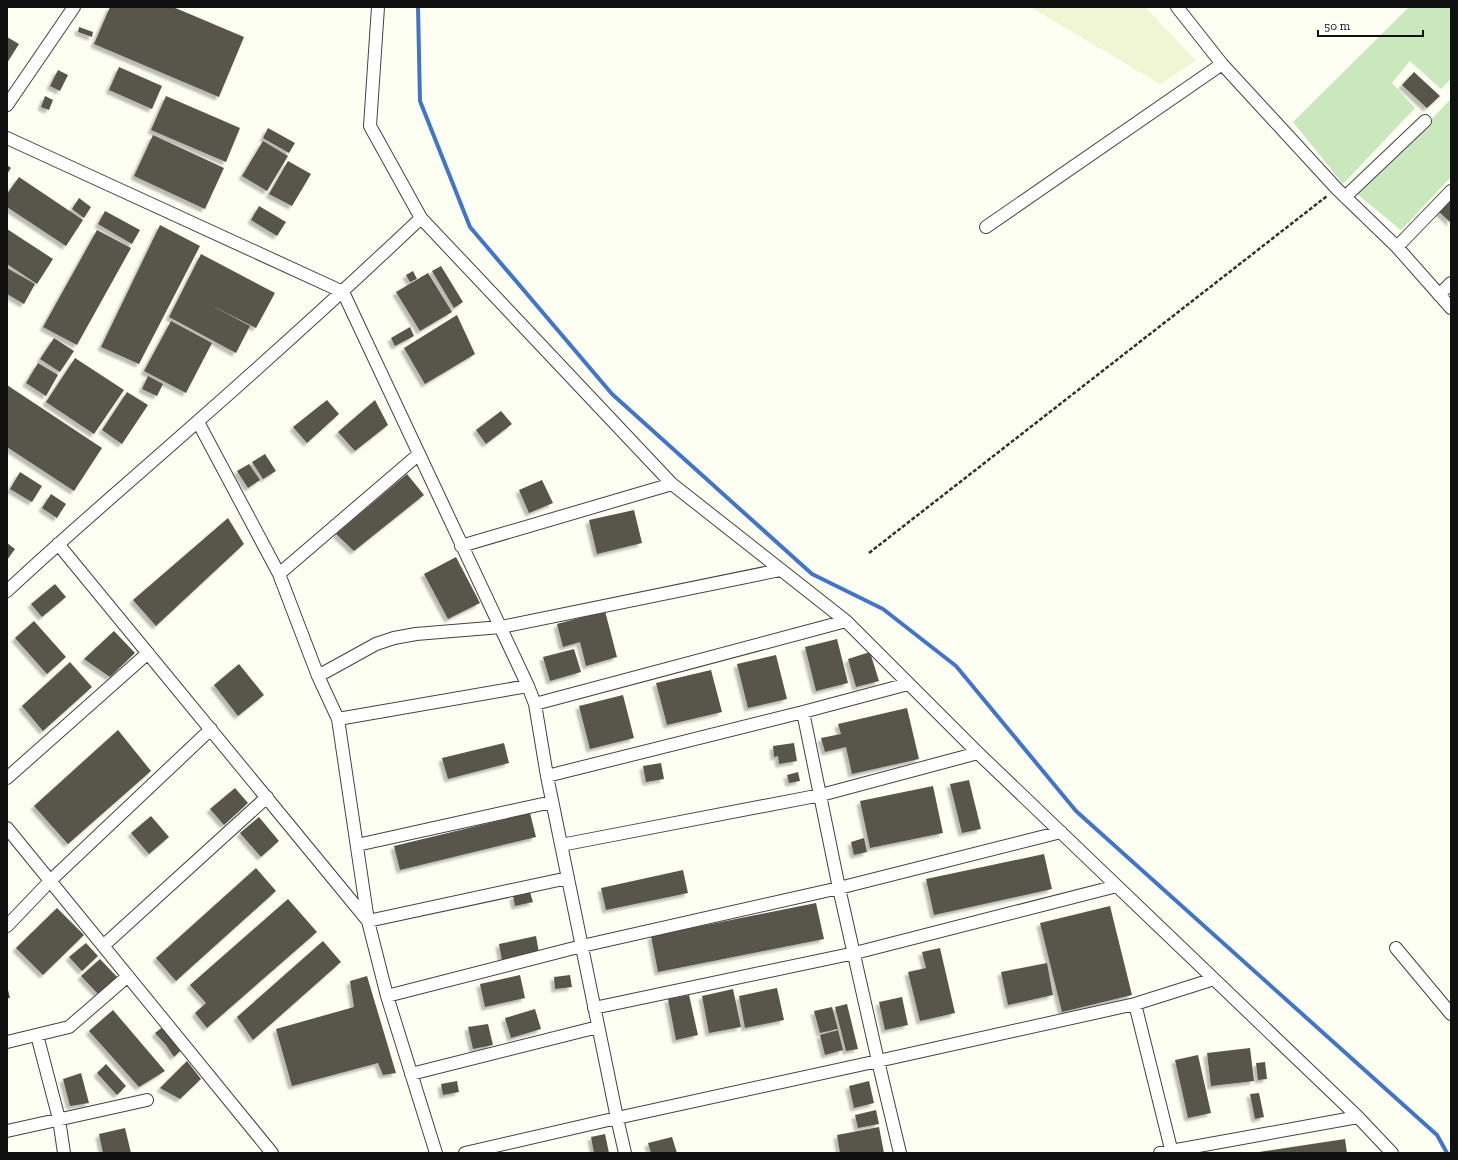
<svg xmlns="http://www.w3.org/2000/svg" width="1458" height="1160" viewBox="0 0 1458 1160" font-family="'Zilla Slab',serif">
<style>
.farmland{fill:#f0f5d3}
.green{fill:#c9e9bc}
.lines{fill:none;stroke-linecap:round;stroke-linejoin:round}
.stream{stroke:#4175cb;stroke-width:4}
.building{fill:#58544c;filter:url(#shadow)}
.minor-casing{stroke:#434343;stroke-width:14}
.path{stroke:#323232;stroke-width:2.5;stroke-dasharray:4 2;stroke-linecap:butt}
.minor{stroke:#fff;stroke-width:12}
</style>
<defs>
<filter id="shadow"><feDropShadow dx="-3.5" dy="3.5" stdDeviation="1" flood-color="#0004"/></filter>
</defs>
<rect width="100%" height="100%" fill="#fefff3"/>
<path class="farmland" d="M1030 7H1145L1196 61 1160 84Z"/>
<path class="green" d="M1409 7H1451V79L1441 89 1410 61 1392 83 1415 108 1343 184 1293 122Z
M1451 99V177L1401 230 1357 194Z"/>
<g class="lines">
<path class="stream" d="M418 7 420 101 470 227 612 394 812 574 883 609 956 666 1076 811 1437 1135 1447 1153"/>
</g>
<path class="building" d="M110 7H173L244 37 219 97 94 44Z
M79 27 93 32 92 37 78 32Z
M7 37 19 44 7 63Z
M119 67 162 86 152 109 109 90Z
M58 70 68 75 60 91 50 86Z
M1414 72 1440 96 1427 108 1402 85Z
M45 96 53 100 49 110 41 107Z
M166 96 240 128 226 162 151 130Z
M268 128 295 143 289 153 263 138Z
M153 135 224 168 205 209 134 176Z
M263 141 288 156 267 191 242 176Z
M288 161 311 174 292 206 269 194Z
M7 165 11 168 7 174Z
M19 177 83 220 66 246 7 207V194Z
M1451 196V223L1437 210Z
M79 198 91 207 84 218 72 209Z
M259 206 286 222 277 236 251 220Z
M105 211 140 230 132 244 98 224Z
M160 225 200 246 139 364 101 347Z
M7 229 53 259 37 284 7 264Z
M97 230 131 248 77 345 43 327Z
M201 254 275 293 256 328 209 304 250 326 236 353 169 317Z
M441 266 463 302 454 308 432 271Z
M7 268 35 284 24 304 7 294Z
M413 271 417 279 410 282 406 275Z
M428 273 452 312 420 331 396 292Z
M457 315 475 354 425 384 404 348Z
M171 321 212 343 186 393 144 371Z
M410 327 414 336 395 346 391 338Z
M54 338 74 351 60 372 40 359Z
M75 358 124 390 94 434 46 402Z
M38 363 58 375 46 396 26 383Z
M148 376 163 384 157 396 142 389Z
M7 385 102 448 74 491 7 447Z
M127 392 148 405 122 444 102 430Z
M327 400 339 414 307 443 293 427Z
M375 400 388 425 355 451 338 432Z
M501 411 512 424 486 444 476 430Z
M265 454 276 471 263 479 252 462Z
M249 464 260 480 248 488 237 471Z
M20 472 42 486 32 502 10 489Z
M407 474 424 495 354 551 336 534Z
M542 480 553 503 529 513 519 490Z
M51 494 66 504 57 518 42 508Z
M634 510 642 543 597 554 589 520Z
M228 518 244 544 156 626 133 600Z
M7 543 15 549 7 560Z
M456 557 480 603 448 619 424 574Z
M55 584 66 597 42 617 31 604Z
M605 611 617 657 586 666 580 642 563 647 557 624Z
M34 621 66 657 47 674 15 638Z
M114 631 135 653 110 677 84 659Z
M837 639 848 683 816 691 805 647Z
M574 649 581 672 550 681 543 657Z
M870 652 879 681 856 687 848 659Z
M776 655 787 699 748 708 737 664Z
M70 662 92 687 43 731 22 706Z
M239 664 264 695 238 716 214 685Z
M711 670 722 712 667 725 656 683Z
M623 695 634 738 590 749 579 706Z
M907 708 919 759 852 774 846 747 825 752 821 738 841 734 838 724Z
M118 730 151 771 68 844 34 806Z
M504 743 509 763 448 779 442 758Z
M794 743 797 761 779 764 778 756 774 757 773 746Z
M661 763 664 779 646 782 643 766Z
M798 772 800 781 789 783 787 775Z
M969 780 981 829 962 833 950 784Z
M933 786 943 833 870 848 860 801Z
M235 788 248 803 224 825 210 809Z
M530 813 536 837 400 870 394 846Z
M151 816 169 837 149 854 131 833Z
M259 817 279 841 261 857 240 833Z
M864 838 867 852 854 855 851 842Z
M1044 854 1052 889 934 915 926 879Z
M256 868 276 891 176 981 156 958Z
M683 870 688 893 606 910 601 888Z
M530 892 533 902 515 906 513 896Z
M288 899 317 932 207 1028 195 1013 206 1003 190 985Z
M816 903 824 939 658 972 651 936Z
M1110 906 1132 995 1062 1012 1040 923Z
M57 908 84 935 43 975 16 948Z
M536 936 539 953 502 960 499 944Z
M323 941 341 962 253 1040 237 1017Z
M86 943 98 956 82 971 69 957Z
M940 948 955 1013 920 1021 908 972 926 968 922 952Z
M100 959 117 977 98 994 81 976Z
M1047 963 1053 995 1008 1005 1001 972Z
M520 975 525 998 485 1007 480 984Z
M570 975 572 987 555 989 554 977Z
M367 976 396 1073 383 1075 378 1063 292 1086 276 1029 354 1007 350 981Z
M7 986 10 998H7Z
M777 988 784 1020 745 1028 739 996Z
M733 989 741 1027 709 1033 702 996Z
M689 995 698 1035 676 1040 668 999Z
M902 997 908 1025 885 1030 879 1002Z
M847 1004 858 1049 846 1051 835 1007Z
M832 1007 838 1029 820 1033 814 1011Z
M535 1009 541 1029 511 1038 505 1018Z
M113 1010 165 1071 139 1087 89 1031Z
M488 1024 493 1045 473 1049 468 1027Z
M164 1026 184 1047 174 1057 166 1045 155 1033Z
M838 1030 843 1050 825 1055 820 1035Z
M1250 1048 1254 1081 1211 1086 1207 1053Z
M1198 1055 1211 1113 1188 1118 1175 1060Z
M187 1061 201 1079 180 1099 160 1088Z
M1265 1062 1267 1079 1258 1080 1256 1063Z
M106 1064 126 1086 117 1095 97 1073Z
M81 1073 89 1103 70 1106 63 1079Z
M457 1081 459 1092 443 1095 441 1084Z
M869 1081 874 1103 854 1108 849 1086Z
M1259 1093 1264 1117 1255 1119 1250 1094Z
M876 1110 879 1124 858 1128 855 1115Z
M879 1127 884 1153H840L837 1135Z
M125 1128 131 1153H103L99 1134Z
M605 1134 609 1153H594L591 1137Z
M672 1137 677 1153H651L648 1143Z
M1345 1139 1347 1153H1259V1152Z"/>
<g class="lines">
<g class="minor-casing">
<path id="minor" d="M378 7 370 126 421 218 672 484 846 621 978 753 1358 1117 1392 1153
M1177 7 1222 64 1337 189 1397 247 1451 308
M7 105 74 7
M7 138 343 292 528 686 535 704 547 776 617 1118 878 1061 900 1153
M1345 197 1425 121
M986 227 1222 64
M1397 247 1451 191
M1439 295 1451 283
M198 422 279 574 318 676 338 719 368 921 387 996 436 1153
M58 544 368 921 568 878
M461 546 672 484
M279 574 419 454
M7 591C69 533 134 478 197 422 273 355 348 287 421 218
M318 676 376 644 394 638 416 634 501 627 780 570
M535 704 846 621
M803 712 839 888 878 1061 1135 1004 1214 979
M338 719 528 686
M547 776 803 712 908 684
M7 778 148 653
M7 828 272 1153
M357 845 552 802
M561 845 821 795 978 753
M7 926 50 881 211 729
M103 946 267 797
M1396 948 1451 1014
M387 996 582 946 839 888 1061 832
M1135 1004 1172 1153
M594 1008 855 953 1117 886
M37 1035 59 1119 64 1153
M7 1042 69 1027 128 976
M411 1074 598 1027
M7 1131 147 1100
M465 1153 617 1118 625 1153
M1160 1153 1358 1117"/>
</g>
<path class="path" d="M869 553 1327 196"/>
<use href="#minor" class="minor"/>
</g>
<rect width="1458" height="1160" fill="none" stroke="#101010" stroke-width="16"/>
<path d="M1318 30v6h105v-6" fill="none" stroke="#101010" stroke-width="2"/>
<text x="1324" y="30" font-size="12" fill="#101010" stroke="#ffffff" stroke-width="3" paint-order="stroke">50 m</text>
</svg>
